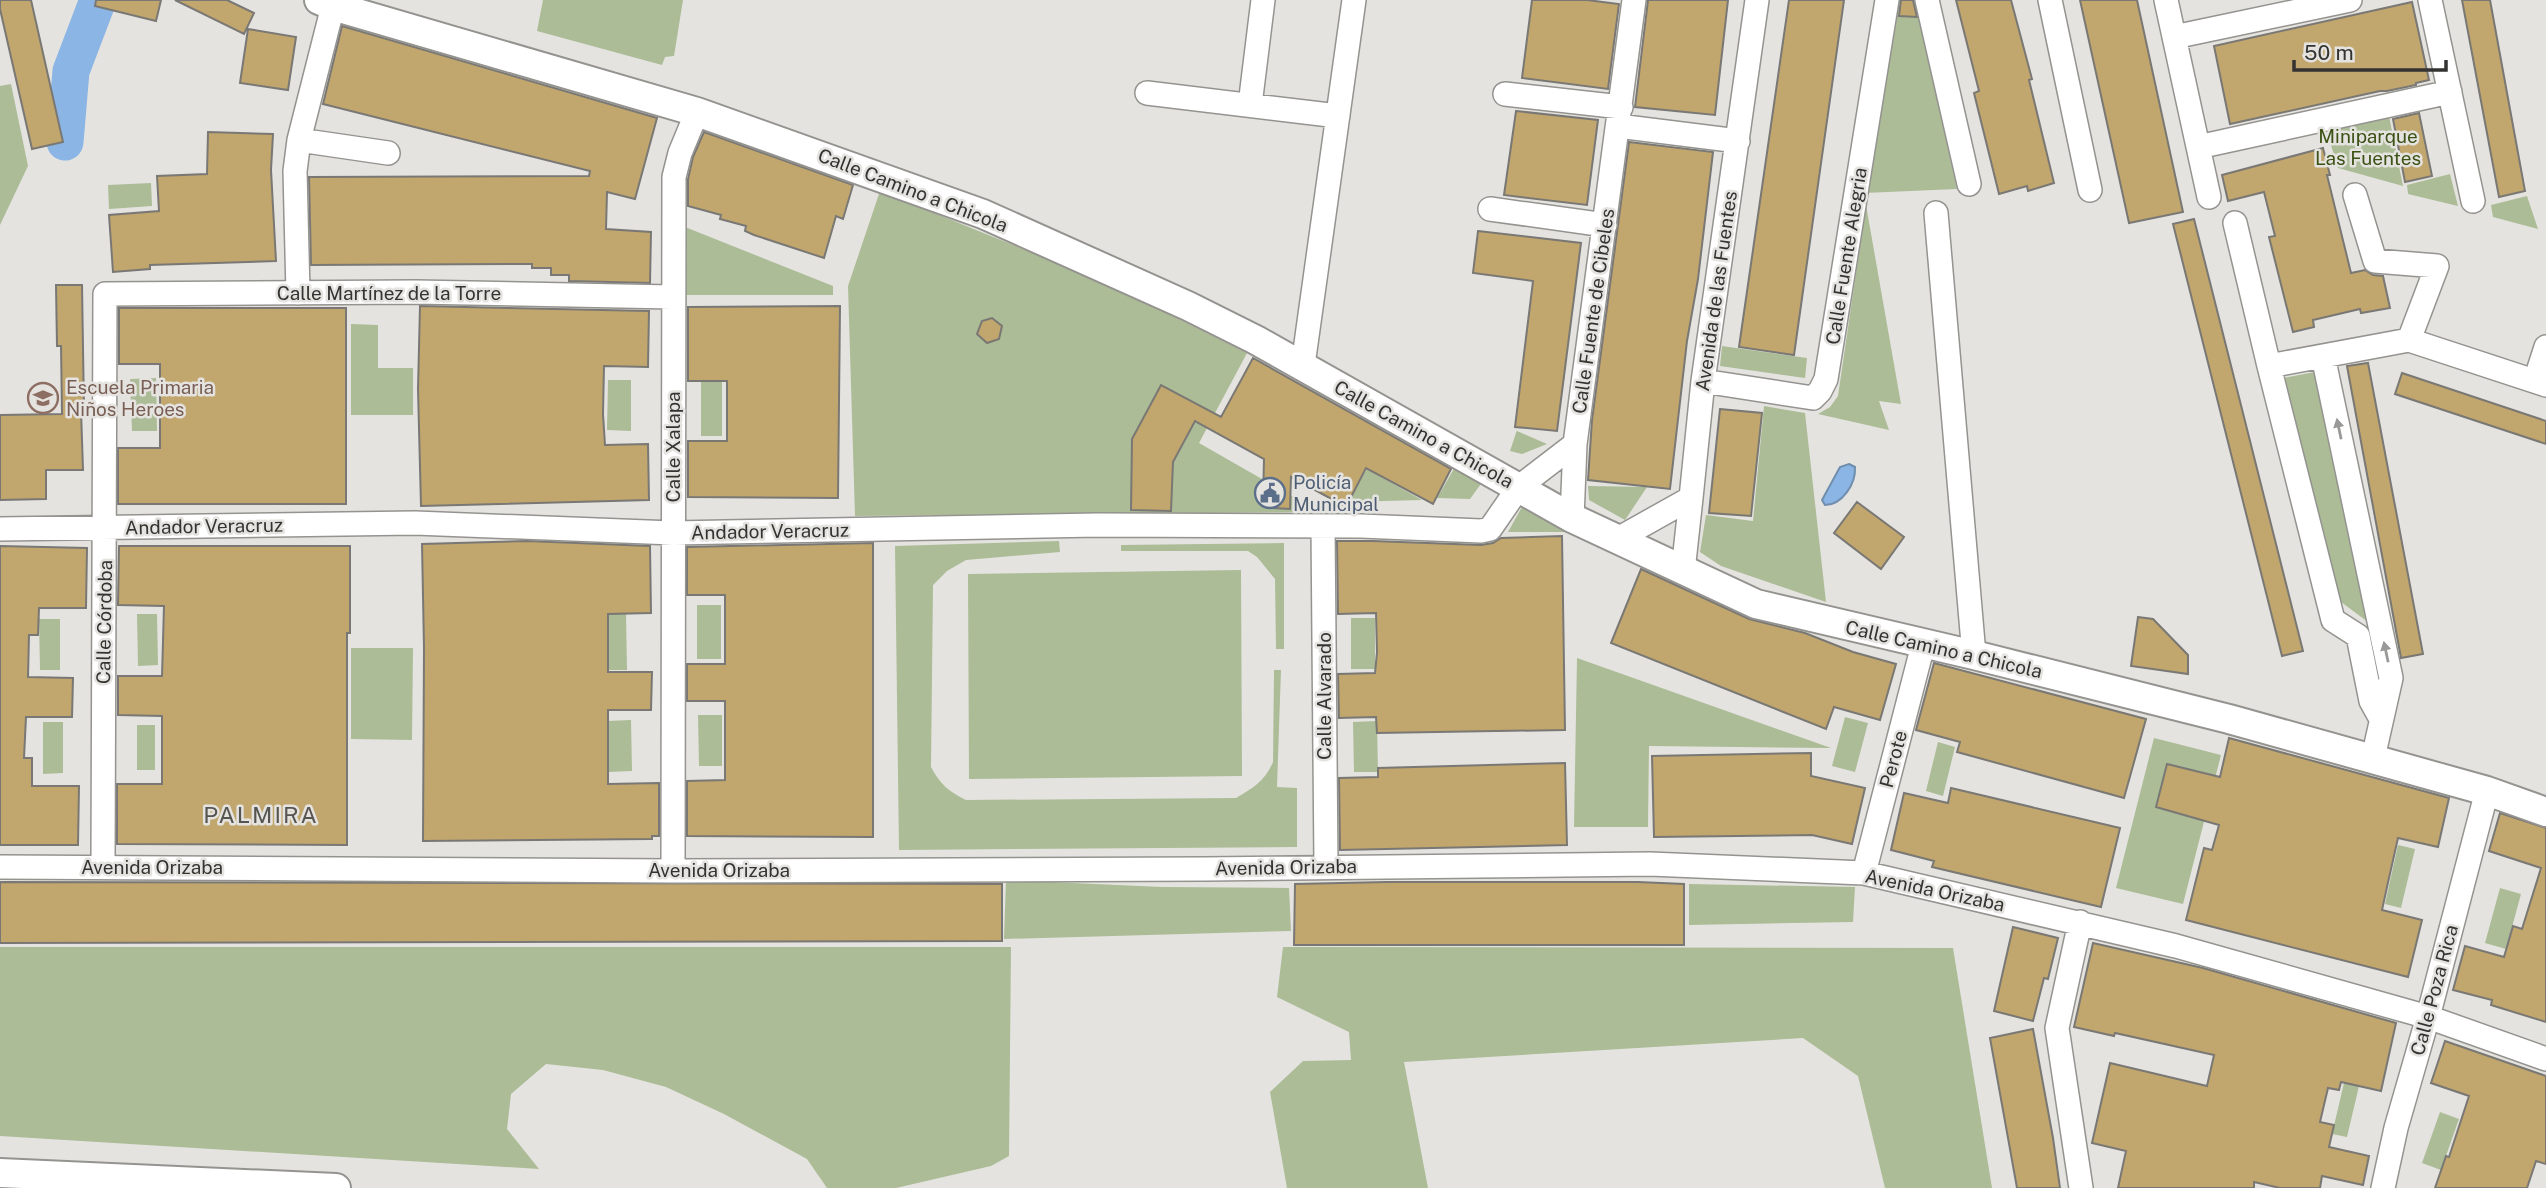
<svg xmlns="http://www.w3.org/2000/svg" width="2546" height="1188" viewBox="0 0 2546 1188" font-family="'Public Sans',sans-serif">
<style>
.green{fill:#abbc97}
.water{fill:#8ab5e4;stroke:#708eae;stroke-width:2}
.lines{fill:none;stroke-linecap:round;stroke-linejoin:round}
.river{stroke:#8ab5e4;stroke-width:37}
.building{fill:#c1a66d;stroke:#7a7874;stroke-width:2}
.minor-casing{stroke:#94938f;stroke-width:26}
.tertiary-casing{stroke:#94938f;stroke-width:32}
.minor{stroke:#fff;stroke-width:23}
.tertiary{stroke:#fff;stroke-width:28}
.oneway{fill:#999998}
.labels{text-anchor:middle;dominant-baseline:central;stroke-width:5;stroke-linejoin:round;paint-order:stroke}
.park-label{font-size:19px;fill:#3b5115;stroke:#e5e3df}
.street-label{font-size:19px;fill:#333331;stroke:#e5e3df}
.education-label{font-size:19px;fill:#785e54;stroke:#e5e3df;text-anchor:start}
.service-label{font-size:19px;fill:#4e5e75;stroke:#e5e3df;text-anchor:start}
.quarter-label{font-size:23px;letter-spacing:2px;fill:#575551;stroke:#e5e3df}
</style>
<rect width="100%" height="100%" fill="#e5e3df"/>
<path class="green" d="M543 0H683L674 56 665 57 662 65 537 31Z
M1896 0H1915L1957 189 1864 193Z
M11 84 28 166 0 225V86Z
M2389 116 2403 186 2338 168 2326 129Z
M2450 174 2458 206 2408 194 2407 185Z
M151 183 152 206 109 209 108 185Z
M880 191 1102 281 1247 353 1199 443 1320 512 855 516 848 286Z
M2527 196 2538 229 2493 217 2491 205Z
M1866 205 1901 404 1879 401 1889 430 1818 414 1830 407 1838 396Z
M685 227 833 286V295H685Z
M351 324 378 325V368H413V415H351Z
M1722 346 1807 358 1805 378 1720 366Z
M2320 371 2368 622 2341 602 2335 594 2284 378Z
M156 378 157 431H132L130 379Z
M608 380H631V431L607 430Z
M701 382H722V436H701Z
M1764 406 1805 413 1826 602 1721 566 1700 552 1706 515 1753 521Z
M1517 430V431L1547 444 1522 454 1510 451Z
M1455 467 1483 481 1470 499 1437 498Z
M1367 469 1422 500 1347 502Z
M1588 486 1647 487 1625 520 1589 500Z
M1523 505 1569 532H1508Z
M1059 541 1060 552 966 560 947 571 933 585 931 767C940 784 949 792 966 800L1236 798C1253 788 1265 781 1273 762L1274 670H1281L1277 787 1297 788V847L899 850 895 546Z
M1284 543V649H1276L1275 579 1257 557 1248 551H1121V545Z
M1241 570 1242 776 969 779 968 574Z
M697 605H721V659H697Z
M137 614H157L158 665 138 666Z
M608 614H626L627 670H609Z
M1351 618H1375V669H1351Z
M39 619H60V670H40Z
M351 648H413L412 740 351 739Z
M1577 658 1831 748 1649 746 1648 827H1574Z
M698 715H722V766H699Z
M1845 717 1868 723 1855 772 1832 766Z
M631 720 632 771 608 772 607 721Z
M1377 721 1378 772H1354L1353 722Z
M43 722H63V773L43 774Z
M137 725H155V770H137Z
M2154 738 2221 755 2183 904 2116 888Z
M1938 742 1955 747 1943 796 1926 791Z
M2398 845 2415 849 2401 908 2385 904Z
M1006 880 1162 887 1289 888 1291 931 1004 939Z
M1689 884 1855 887 1853 922 1689 925Z
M2500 888 2521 894 2506 949 2485 943Z
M0 947H1011L1009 1156 991 1166 896 1188H827L807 1159 724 1114 666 1087 603 1070 546 1064 511 1094 507 1129 539 1169 0 1136Z
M1283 947 1953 948 1992 1188H1885L1858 1076 1803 1038 1404 1062 1428 1188H1287L1270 1092 1303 1061 1351 1060 1349 1032 1277 997Z
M2344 1083 2359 1086 2347 1137 2332 1134Z
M2440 1112 2459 1119 2441 1170 2422 1163Z"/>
<path class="water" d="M1849 464 1855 467C1856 484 1842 505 1825 505L1822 500 1840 467Z"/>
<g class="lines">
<path class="river" d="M65 142 71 71 98 0"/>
</g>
<path class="building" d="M0 0H31L63 142 32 149 0 9Z
M96 0H161L156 21 95 6Z
M175 0H227L254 13 244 34Z
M1532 0H1587L1619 4 1608 89 1522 78Z
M1648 0H1728L1715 115 1635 107Z
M1789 0H1844L1794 355 1739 347Z
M1901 0H1913L1917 17 1899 16Z
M1956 0H2011L2032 79 2029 80 2054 183 2028 191 2027 186 1999 194 1974 93 1979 91Z
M2080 0H2137L2183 212 2129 223Z
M2462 0H2490L2525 191 2499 197Z
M2412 2 2429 80 2416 83V85L2387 91H2380L2230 124 2214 46Z
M342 26 657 118 635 199 607 192 606 229 651 232 650 283 569 281V275H551V268H532V264L311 265 309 177 589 176 590 171 323 104Z
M248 29 296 37 288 90 240 83Z
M1516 111 1598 120 1587 205 1504 195Z
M2419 113 2432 176 2405 182 2393 119Z
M208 132 273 134 271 170 276 261 150 265V269L113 272 109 215 159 211 157 176 207 174Z
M704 132 853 185 843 219 836 216 824 258 754 235 745 231 746 226 720 219 721 215 688 206V179L693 157Z
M1629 142 1713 152 1698 279 1687 341 1670 489 1588 480 1592 420Z
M2323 148 2330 175H2327L2351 273 2365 270 2373 275 2383 276 2390 308 2361 313 2360 309 2313 320 2314 327 2293 332 2269 237 2275 236 2264 192 2228 201 2222 175Z
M2194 219 2303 651 2282 656 2173 224Z
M1478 231 1581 243 1557 431 1515 427 1533 281 1473 273Z
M56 285H82L84 410H81L83 470H46V499L0 500V415L62 414 61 346H57Z
M420 306 649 311 648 367 604 366 603 414 605 445 648 444 649 500 421 506 418 389Z
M840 306 838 498 688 497V441H727V381H688V307Z
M119 308H346V504H118V448H160V364H119Z
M992 318 1002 326 999 339 987 343 977 334 982 321Z
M1253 358 1451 469 1433 504 1366 468 1346 507 1291 477 1290 509 1273 508V501L1263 500 1264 459 1195 421 1173 462 1171 511 1131 510 1132 439 1161 385 1221 417Z
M2368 363 2423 654 2401 658 2347 366Z
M2402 373 2546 421V444L2395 394Z
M1720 409 1762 413 1751 516 1709 513Z
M1857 502 1904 537 1881 569 1834 533Z
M1562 536 1565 730 1377 733 1376 717 1339 718 1338 674 1375 673 1377 652 1376 613 1338 614 1337 541H1373L1481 545 1493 543 1501 538Z
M527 541 650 546 651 613 608 614V672H652L651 710H608V784L659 783V836H652V839L423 841 424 648 422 544Z
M873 543V837L687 836V781L725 780V701H687V664H725V595H687V547Z
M0 546 87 548 86 608H39L38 635H29L28 677 73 678 72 717H26L24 758H32V786H79L78 845H0Z
M119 546H350V633H347V845L117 844V784H162V716L118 715V676H162L164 606 118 605Z
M1641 569 1749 619 1805 633 1853 652 1896 664 1880 720 1834 707 1826 729 1611 643Z
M2138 617 2153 619 2188 655V674L2131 666Z
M1934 663 2146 719 2124 798 1957 752 1960 742 1916 730Z
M2229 738 2449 798 2438 847 2398 838 2387 887 2382 910 2422 920 2408 977 2186 920 2204 848 2212 850 2219 825 2156 807 2167 764 2220 777Z
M1811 753V776L1865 788 1852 844 1812 835 1654 837 1652 756Z
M1565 763 1567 845 1340 850 1339 778 1378 777V768Z
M1951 788 2120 828 2101 907 1932 867 1934 861 1891 850 1904 793 1948 803Z
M2500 813 2546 828V1022L2491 1005 2492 1000 2453 990 2465 946 2504 957 2513 926 2522 929 2541 868 2489 851Z
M0 882 1002 884V941L0 943Z
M1387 882H1638L1684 884V945H1294L1295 884Z
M2013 927 2058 938 2048 979 2044 978 2033 1021 1994 1011Z
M2093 943 2203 968 2396 1023 2381 1091 2341 1082 2339 1090 2328 1088 2320 1122 2334 1125 2329 1147 2369 1156 2363 1185 2322 1176 2320 1188H2280L2254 1182V1188H2118L2126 1151 2092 1143 2110 1063 2207 1086 2214 1055 2115 1033 2114 1036 2074 1027Z
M2033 1029 2053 1138 2060 1188H2017L1990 1038Z
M2445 1041 2546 1076V1164L2536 1161 2527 1188H2435L2446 1156 2449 1157 2469 1096 2431 1083Z"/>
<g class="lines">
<g class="minor-casing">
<path id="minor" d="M1927 0 1969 184
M2050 0 2090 190
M2166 0 2209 197
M2430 0 2473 201
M2174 37 2350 0
M1147 93 1338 116
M1505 94 1621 107
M1250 105 1263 0
M1618 126 1738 141
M299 140 388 153
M2198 147 2450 92
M2355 195 2375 261 2437 266 2409 340
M1490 209 1605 225
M1936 213 1974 655
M2235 223 2269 366 2333 620 2358 636 2371 701 2381 719
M298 293 295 171 299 140 333 6
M2323 356 2391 678 2373 758
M1303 365 1354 0
M2269 366 2409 340 2546 385
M1703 381 1813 398 1820 391 1826 379 1887 0
M2535 381 2546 347
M1572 518 1575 444
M1323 526 1326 867
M0 529 415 523 673 533 1098 525 1361 526 1481 531 1490 529 1519 487 1575 444 1634 0
M1616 540 1691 498 1703 381 1757 0
M1683 571 1691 498
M103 866 105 294 416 292 672 297
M0 867 673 871 1206 869 1650 864 1864 873 2176 946 2428 1017 2546 1059
M673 871 674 177 680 153 697 112
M1864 873 1923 645
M2080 922 2057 1028 2081 1188
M2383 1188 2396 1128 2428 1017 2487 791"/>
</g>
<g class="tertiary-casing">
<path id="tertiary" d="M319 0 333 6 697 112 983 214 1188 306 1256 340 1572 518 1756 604 1974 655 2229 719 2487 791 2546 812
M0 1173 336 1188"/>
</g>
<use href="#minor" class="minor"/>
<use href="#tertiary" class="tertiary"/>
</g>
<defs><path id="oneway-solid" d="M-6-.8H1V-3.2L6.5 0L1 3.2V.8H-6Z" transform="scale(1.75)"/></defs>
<g class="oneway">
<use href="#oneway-solid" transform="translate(2339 429) rotate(-102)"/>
<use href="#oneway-solid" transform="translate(2386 652) rotate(-102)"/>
</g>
<defs>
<g id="school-ring" transform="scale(1.575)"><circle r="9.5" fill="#e5e3df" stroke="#8d6e63" stroke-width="1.5"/><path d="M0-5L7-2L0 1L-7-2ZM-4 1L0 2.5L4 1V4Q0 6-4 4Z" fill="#8d6e63"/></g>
<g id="civic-ring" transform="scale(1.575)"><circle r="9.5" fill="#e5e3df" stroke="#5c6f8a" stroke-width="1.5"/><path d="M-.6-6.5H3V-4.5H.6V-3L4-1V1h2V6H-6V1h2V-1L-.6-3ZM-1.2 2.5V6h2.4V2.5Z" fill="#5c6f8a"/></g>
</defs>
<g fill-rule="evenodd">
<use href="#school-ring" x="43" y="398"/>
<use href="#civic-ring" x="1270" y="493"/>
</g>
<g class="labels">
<g class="park-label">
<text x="2368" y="136">Miniparque<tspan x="2368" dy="22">Las Fuentes</tspan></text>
</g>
<g class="street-label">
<text transform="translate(913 190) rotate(21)">Calle Camino a Chicola</text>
<text transform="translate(1846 256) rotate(-81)">Calle Fuente Alegria</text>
<text transform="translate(1716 291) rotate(-82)">Avenida de las Fuentes</text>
<text x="389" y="293">Calle Martínez de la Torre</text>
<text transform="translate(1593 311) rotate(-82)">Calle Fuente de Cibeles</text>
<text transform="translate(1424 434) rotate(29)">Calle Camino a Chicola</text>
<text transform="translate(673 447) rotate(-90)">Calle Xalapa</text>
<text transform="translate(204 526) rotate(-1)">Andador Veracruz</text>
<text transform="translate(770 531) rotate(-1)">Andador Veracruz</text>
<text transform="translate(104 622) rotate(-89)">Calle Córdoba</text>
<text transform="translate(1944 649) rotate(13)">Calle Camino a Chicola</text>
<text transform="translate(1324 696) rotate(-90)">Calle Alvarado</text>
<text transform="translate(1893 759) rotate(-75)">Perote</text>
<text x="152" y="867">Avenida Orizaba</text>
<text transform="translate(1286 867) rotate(-1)">Avenida Orizaba</text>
<text x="719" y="870">Avenida Orizaba</text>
<text transform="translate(1935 890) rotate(12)">Avenida Orizaba</text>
<text transform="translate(2434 990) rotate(-75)">Calle Poza Rica</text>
</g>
<g class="education-label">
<text x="66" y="387">Escuela Primaria<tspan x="66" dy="22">Niños Heroes</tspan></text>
</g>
<g class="service-label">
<text x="1293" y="482">Policía<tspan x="1293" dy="22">Municipal</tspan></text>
</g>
<g class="quarter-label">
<text x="261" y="814">PALMIRA</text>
</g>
</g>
<path d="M2294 60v10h152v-10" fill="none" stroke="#333331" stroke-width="3.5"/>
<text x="2304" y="60" font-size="21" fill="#333331" stroke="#e5e3df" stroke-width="5" paint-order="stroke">50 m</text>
</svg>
